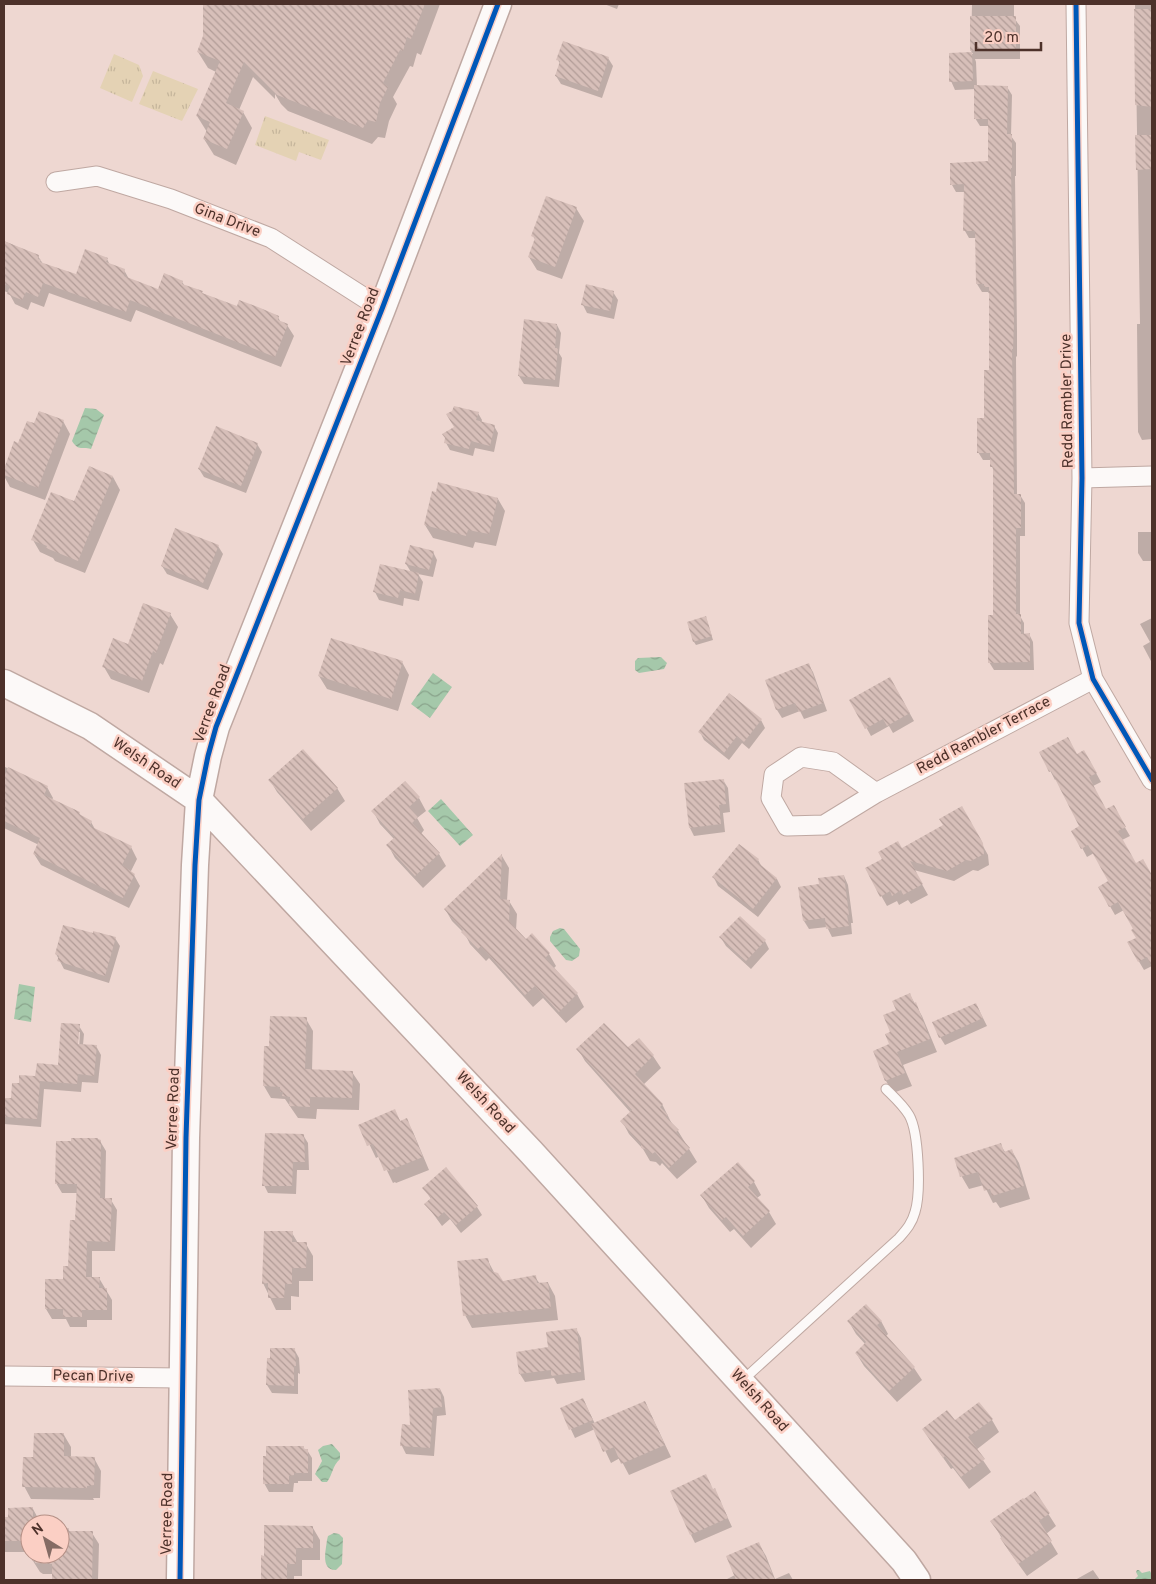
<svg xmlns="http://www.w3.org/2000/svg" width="1156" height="1584" viewBox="0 0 1156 1584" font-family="Overpass,sans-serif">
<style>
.grass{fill:url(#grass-tufts)}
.water{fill:url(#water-waves)}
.shadow{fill:#0003;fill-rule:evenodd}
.building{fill:url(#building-back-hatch)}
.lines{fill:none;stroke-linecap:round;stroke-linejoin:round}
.service-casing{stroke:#bfa8a2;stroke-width:11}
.minor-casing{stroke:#bfa8a2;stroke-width:21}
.secondary-casing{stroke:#bfa8a2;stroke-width:29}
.service{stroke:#fcf9f8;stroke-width:9}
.minor{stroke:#fcf9f8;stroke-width:19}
.secondary{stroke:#fcf9f8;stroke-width:26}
.cycleway-casing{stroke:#fbcfc4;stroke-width:8}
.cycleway{stroke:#0057b8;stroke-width:5}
.labels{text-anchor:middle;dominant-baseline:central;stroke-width:5;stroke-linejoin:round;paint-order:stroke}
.street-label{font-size:15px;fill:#4d312a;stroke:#fbcfc4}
</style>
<defs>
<pattern id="grass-tufts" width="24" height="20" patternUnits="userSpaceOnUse" patternTransform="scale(1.25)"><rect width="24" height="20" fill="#e4d2b4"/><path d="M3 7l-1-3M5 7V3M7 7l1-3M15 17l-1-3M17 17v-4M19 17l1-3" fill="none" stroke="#c5b59b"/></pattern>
<pattern id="water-waves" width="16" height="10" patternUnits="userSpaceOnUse" patternTransform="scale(1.25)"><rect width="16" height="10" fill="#a5c8aa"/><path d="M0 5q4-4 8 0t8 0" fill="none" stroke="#89a38b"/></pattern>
<pattern id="building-back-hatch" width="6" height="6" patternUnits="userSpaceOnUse" patternTransform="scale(1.25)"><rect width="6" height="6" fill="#d7bfb9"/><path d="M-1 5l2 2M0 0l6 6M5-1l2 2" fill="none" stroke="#b19c97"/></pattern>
</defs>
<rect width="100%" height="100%" fill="#eed7d1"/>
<path class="grass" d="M114 54 139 65 143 76 132 102 100 88Z
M153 71 198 89 182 121 139 104Z
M265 116 329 140 321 160 299 152 296 161 255 145Z"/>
<path class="water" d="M85 408 96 409 104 415 91 449C82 446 79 452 72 441Z
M661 657 667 663 664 669 639 673 635 670V661L638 658Z
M433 673 452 687 430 718 411 704Z
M441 799 473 835 460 846 428 811Z
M560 928 564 929 580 949 579 956 572 961 566 960 550 941V937L553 931Z
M19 984 35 987 31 1022 14 1019Z
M332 1444 340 1453V1459C332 1466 333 1474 327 1482H322L315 1474 322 1461 318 1450 323 1446Z
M334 1533 339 1534 343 1538 342 1564 336 1570C320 1570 326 1550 327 1540L328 1536Z
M1137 1570H1139L1142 1573 1150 1571 1152 1575V1580H1134L1138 1576 1136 1572Z"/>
<path class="shadow" d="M204 4H265L273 74 286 4H440L421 55 417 53 413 67 410 66 393 97 397 104 389 121 385 138 378 137 372 144 288 111 281 104 275 94V99L253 77 239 110 243 112 252 128 236 165 214 155 204 139 207 132 197 116 216 72 208 68 198 52 204 36Z
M604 4H619L617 9Z
M972 4H1014V18L1020 26V59H975L976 62 977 86 1007 87 1012 95 1011 136 1016 143V176H1015L1017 331V357L1016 356 1017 495H1020L1025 503V536H1020V616L1024 623V635L1029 634 1033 642 1034 670H994L989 662 995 616 994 471 992 467V460H983L978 452 985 419 990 371V295L988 292H982L977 284V238H969L965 231V192H956L952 185 989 163V126H980L975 118 976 89 955 90 951 81 950 54H973L971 51Z
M1135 4H1152V439L1142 440 1138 432 1137 324H1140Z
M608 58 613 66 602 98 561 84 556 76 560 64 558 60Z
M576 208 584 221 562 279 537 270 529 257 536 241 533 236Z
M4 241 38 256 43 264 76 275 107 259 110 265 124 270 129 279 159 291 182 282 185 286 237 308 278 317 281 323 287 325 294 336 281 367 136 310 131 322 49 293 44 307 31 302 28 310 15 304 9 293 4 291Z
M613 292 618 300 614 319 587 313 583 305Z
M557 325 561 333 559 353 562 358 559 387 524 384 519 376Z
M478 413 482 420 481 423 494 426 498 433 494 452 475 448 473 456 450 450 446 443 456 427Z
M63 421 70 434 45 500 10 487 4 476V472L15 443 19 444Z
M257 444 262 452 246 493 204 477 199 469Z
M90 468 113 477 120 490 85 573 55 561 53 558 40 552 33 540 75 503Z
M498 499 505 511 496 546 475 542 473 548 433 538 425 525Z
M1138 532H1152V561H1143L1138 553Z
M218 546 223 554 208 590 167 574 162 566Z
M433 552 437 560 433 577 418 574 423 582 419 601 404 598 403 606 379 600 375 592 411 572 406 564Z
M170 614 178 627 163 665 160 663 149 693 111 679 104 667Z
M1152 618V663L1143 646 1150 642 1140 624Z
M707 621 713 640 696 645 694 642Z
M402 662 409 675 398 711 327 689 319 676Z
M808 664 813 672 827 711 804 719 800 711 782 718 777 710 767 681Z
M890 678 914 721 893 733 889 726 871 736 851 700Z
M761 720 765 728 749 749 742 743 729 760 704 740 700 732Z
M1041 753 1077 755 1089 760 1101 782 1093 786 1106 811 1113 807 1130 836 1122 840 1136 865 1143 861 1152 877V966L1144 970 1128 943 1137 938 1135 929 1124 910 1115 915 1099 887 1110 881 1094 853 1087 857 1073 831 1081 827 1057 779 1055 780Z
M4 762 5 767 47 787 53 798 52 800 79 813 82 817 91 822 96 831 131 847 137 859 130 873 134 875 140 886 129 908 41 865 34 854 39 845 4 828Z
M270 780 337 788 345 801 311 831 277 792Z
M723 780 728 788 730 812 723 813 725 832 694 836 690 828Z
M419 798 426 811 417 818 424 830 421 834 439 854 446 866 423 888 395 858 388 845 394 839 380 824 373 811Z
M961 807 988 855 989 865 978 871 973 870 954 881 914 870 928 895 911 904 908 900 899 905 897 901 887 906 866 869 945 826Z
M502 856 509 868 507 901H509L517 914 516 930 526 940 549 954 556 966 553 969 577 994 584 1007 566 1023 543 998 533 1007 489 958 486 961 470 944 465 934 452 921 445 909Z
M758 860 762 867 777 879 781 887 758 917 718 886 714 878Z
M844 876 848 885 853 923H851L852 934 832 937 827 927 809 929 804 921 820 885Z
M115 938 120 946 109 983 64 969 56 954Z
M721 938 765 941 769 949 751 969 726 946Z
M910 995 922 1016 937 1052 903 1065 912 1086 893 1093 886 1081 891 1033 897 1011Z
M976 1004 987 1026 945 1045 940 1037Z
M306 1019 313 1031 312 1071 352 1072 360 1084 359 1110 317 1109 316 1119 298 1118 285 1099 271 1098 264 1086 270 1047Z
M79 1026 84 1034 83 1045 96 1046 101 1055 98 1083 82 1082 81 1092 44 1089 41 1127 4 1124V1099L12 1100 20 1085 59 1066ZM78 1032H80L79 1050H76Z
M578 1049H628L653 1056 661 1068 643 1085 662 1104 672 1124 678 1131 697 1162 677 1179 662 1163 660 1166 656 1162 650 1161 643 1149 629 1134 622 1121 631 1113 585 1061Z
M394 1111 401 1122 406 1119 413 1132 429 1170 396 1183 395 1182 393 1183 380 1156 376 1158 360 1125Z
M303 1135 308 1143 309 1170H297L296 1194 268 1193 264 1185Z
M100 1141 106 1151 105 1199 111 1200 117 1210 115 1251H92V1278H99L112 1300V1320H87V1327H70L66 1319H52L46 1309 64 1280 69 1267 76 1221 77 1193H62L56 1183Z
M1000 1144 1005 1152 1012 1151 1019 1163 1030 1199 1000 1208 996 1202 993 1203 984 1185 969 1189 962 1177 956 1159Z
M738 1164 754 1182 761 1195 757 1198 769 1212 776 1224 751 1248 734 1229 730 1232 709 1208 702 1196Z
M424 1188 477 1207 482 1215 461 1233 450 1219 442 1226 426 1204 431 1199Z
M292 1233 298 1243 306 1244 313 1256V1281H299V1297L291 1296V1310H276L263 1283Z
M487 1259 495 1274 502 1282 535 1277 540 1284 548 1283 555 1296 558 1320 472 1328 465 1315Z
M881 1321 888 1334 886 1336 914 1368 922 1380 897 1402 864 1366 856 1353 866 1345 856 1334 849 1322Z
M576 1329 581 1338 585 1380 557 1384 554 1378 525 1382 520 1374 549 1348Z
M294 1349 299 1358 300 1374 298 1373V1394L272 1393 267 1385Z
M440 1389 444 1397 446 1415 437 1416 434 1456 406 1454 402 1446 411 1426Z
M583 1399 595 1424 645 1402 671 1457 629 1475 620 1458 611 1463 595 1429 575 1438 561 1408Z
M992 1420 999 1432 976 1450 991 1472 969 1489 953 1468 951 1469 923 1429 955 1422Z
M64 1435 71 1447V1458H94L101 1471 100 1498H93L94 1500 31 1499 24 1486 34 1459Z
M304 1448 305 1450H307L312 1458V1481H298V1483H294L293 1492H269L264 1483Z
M715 1490 732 1527 695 1543 691 1535Z
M1035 1493 1056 1526 1046 1534 1058 1554 1027 1576 1009 1551 992 1521Z
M33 1509 39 1520V1524H30V1552H4V1519H9Z
M313 1528 320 1540V1560H302V1576H294V1580H262V1557H266Z
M60 1529H68L70 1532 92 1533 99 1544 98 1580H53V1574H43L40 1572 33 1561V1554H60Z
M759 1544 766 1556 775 1579 789 1573 793 1580H725L735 1575Z
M1093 1570 1100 1580H1075Z"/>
<path class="building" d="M203 4H425L411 39 407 37 403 51 400 50 383 83 388 87 380 103 376 122 368 120 363 128 277 95 244 62 226 103 244 111 227 149 203 139 210 122 196 116 220 61 197 52 203 36Z
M1134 9H1152V107L1135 105Z
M970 16H1016V51H970Z
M563 41 609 57 598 91 555 76 560 61 556 60Z
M972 52 973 81 949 82V53Z
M974 85 1008 86 1007 134H1012V168H1011L1014 322 1013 349H1012L1014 494H1021V528H1016V614H1021V634L1030 633V662L988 663V615H993V467H990V453H977V418H984V370H989V287H984V284H976L975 231H963L964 184 950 185V163L988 161V119H974Z
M1135 135H1152V169L1136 170Z
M546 196 577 207 555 267 528 257 535 238 531 236Z
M4 241 39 255 38 259 41 260 40 262 76 274 85 249 108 258 106 262 125 269 124 276 158 289 164 273 183 281 182 284 203 291 202 293 237 306 239 300 258 307 279 316 278 320 288 324 275 357 130 300 126 312 43 283 38 297 26 292 22 300 7 294 10 286 4 284Z
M586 284 614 291 610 311 581 305Z
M524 319 557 324 555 348H558L555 380 518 376Z
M454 406 479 412 476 420 495 425 490 446 471 441 469 449 444 443 445 438 442 434 454 427 446 414 452 411Z
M39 411 64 420 38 488 4 475V469L14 441 18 443 27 421 34 423Z
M216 426 258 443 241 486 198 469Z
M89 466 113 476 78 561 46 548 47 546 31 540 51 492 74 501Z
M438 482 498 498 489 534 468 530 466 536 424 525 432 491 436 492Z
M175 528 219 545 203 583 161 566Z
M410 545 434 551 429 570 405 564Z
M380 564 419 573 415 594 400 590 398 598 373 592Z
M143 603 171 613 156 653 153 651 142 681 102 667 113 638 128 644Z
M706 616 712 636 693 642 687 622Z
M331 638 403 661 391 699 318 676Z
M809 663 823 703 799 712 795 703 776 710 765 680Z
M890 677 910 713 887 726 883 719 865 729 849 700Z
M729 693 762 719 744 742 737 736 724 753 698 732Z
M1068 737 1077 754 1084 750 1097 773 1089 777 1106 809 1114 805 1126 827 1118 831 1136 863 1143 859 1152 875V967L1147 957 1138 962 1127 942 1136 938 1131 930 1133 929 1118 902 1109 907 1098 887 1108 881 1088 845 1081 849 1071 831 1079 826 1051 771 1049 772 1039 752Z
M303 749 338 788 303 819 268 780Z
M8 767 48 786 44 795 80 812 79 814 92 821 90 826 132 846 122 865 135 874 123 898 33 854 40 838 4 821V777Z
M724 779 726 804 719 805 721 824 689 828 684 783Z
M405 781 420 797 409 807 418 817 412 823 440 853 415 876 386 845 395 837 371 811Z
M962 806 983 843 984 854 971 861 966 860 947 871 910 861 923 884 903 895 901 890 892 896 890 891 880 897 865 868 882 859 878 852 898 841 902 848 943 825 939 819Z
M739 844 759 859 757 862 777 878 753 909 712 877Z
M502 854 500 899 510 900 509 921 526 939 532 933 550 953 545 958 578 993 559 1012 535 986 525 995 481 946 478 949 461 932 463 930 444 909Z
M844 875 849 915H847L849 926 826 929 825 918 803 921 798 887 819 884 818 878Z
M740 916 766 940 746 961 719 937Z
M63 925 93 933V931L116 937 105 976 57 961 59 956 55 954Z
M910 993 914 1003 916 1002 930 1039 897 1052 905 1073 885 1081 873 1051 889 1044 885 1034 890 1032 883 1015 896 1010 892 1001Z
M976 1003 983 1018 939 1038 932 1022Z
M270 1016 307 1017 305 1069 353 1071 352 1098 310 1097V1107L289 1106 290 1097 282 1096 283 1092H280V1087L263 1086 264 1046H269Z
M61 1023 80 1024 78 1044 97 1045 94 1076 78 1074 77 1084 40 1081 37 1119 4 1117V1098H11L12 1083H19V1075L35 1076 37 1063 58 1065Z
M604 1023 628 1047 639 1038 654 1055 635 1074 663 1104 660 1107 668 1115 666 1117 679 1130 676 1132 690 1148 669 1168 655 1152 652 1154 648 1150 641 1148V1144L620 1121 632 1110 576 1049Z
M395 1109 400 1121 407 1118 423 1157 388 1171 387 1170 384 1171 373 1144 367 1146 358 1125Z
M265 1133 304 1134 305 1162H293L292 1186H262Z
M71 1138H98V1139L101 1140 100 1198H112L110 1242 87 1241 86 1277H100L99 1288H107V1310H82V1317H63V1309H45V1279H63V1266H68L70 1220H75L77 1184H55L56 1141H71Z
M1001 1143 1004 1152 1012 1149 1024 1186 992 1196 990 1189 984 1191 978 1172 960 1177 954 1158Z
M738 1162 755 1181 748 1187 770 1211 743 1236 726 1217 722 1220 700 1195Z
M446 1167 478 1206 456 1225 444 1212 437 1218 424 1204 431 1198 422 1188Z
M264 1231H293L292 1242H307L306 1268H292V1284H285L284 1298H268V1283L262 1284Z
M488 1258 491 1271 498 1273 503 1281 536 1275 537 1283 548 1282 551 1308 463 1316 457 1261Z
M866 1304 882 1321 877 1325 915 1367 889 1391 855 1353 866 1342 847 1321Z
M577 1328 581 1372 551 1376V1370L519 1374 516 1352 548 1347 546 1332Z
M270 1348H295L296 1366H294V1386L266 1385 267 1358H270Z
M440 1388 442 1407 433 1408 430 1448 400 1446 402 1424 410 1425 408 1390Z
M583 1398 593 1420 569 1430 560 1408Z
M645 1401 665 1445 621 1464 614 1447 603 1452 591 1424Z
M979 1402 993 1419 968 1437 985 1459 961 1477 945 1456 943 1458 922 1429 947 1410 955 1420Z
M34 1433H64V1456L95 1457 94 1485 87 1486V1488L22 1487 23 1457H33Z
M266 1446H304V1449H308V1473H294V1475L289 1476V1484H263V1456H266Z
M706 1474 713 1489 715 1488 728 1518 690 1535 670 1491Z
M1035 1491 1050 1513 1039 1521 1052 1541 1018 1564 1000 1538 1002 1537 990 1521 1023 1498 1024 1499Z
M33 1507V1524H30V1541H4V1517H8V1508Z
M264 1525 313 1526V1548H296V1564H287V1580H261V1555L264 1556Z
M60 1528H69V1531H93L92 1580H52V1564L35 1563V1561H32V1554H60Z
M759 1542 775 1580H736L726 1556Z"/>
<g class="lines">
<g class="service-casing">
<path id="service" d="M743 1380 899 1238C907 1229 912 1223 915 1212 921 1193 919 1132 909 1115 903 1105 894 1097 886 1089"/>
</g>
<g class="minor-casing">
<path id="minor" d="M1076 4 1082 478 1079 623 1093 679 1152 780
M56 182 97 176 171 199 271 238 382 309
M1082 478 1152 476
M876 793 833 762 801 757 774 775 771 798 787 826 824 825 876 793 1093 679
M4 1376 182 1378"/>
</g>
<g class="secondary-casing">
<path id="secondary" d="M4 683 90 726 199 800 531 1152 904 1561 917 1580
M180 1580 186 1138 195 865 199 800 208 756 216 727 382 309 498 4"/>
</g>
<use href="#service" class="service"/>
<use href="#minor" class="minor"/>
<use href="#secondary" class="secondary"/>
<g class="cycleway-casing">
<path id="cycleway" d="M1076 4 1082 478 1079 623 1093 679 1152 780
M180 1580 186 1138 195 865 199 800 208 756 216 727 382 309 498 4"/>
</g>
<use href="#cycleway" class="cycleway"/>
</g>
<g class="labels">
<g class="street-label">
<text transform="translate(227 221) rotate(21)">Gina Drive</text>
<text transform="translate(361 327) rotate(-69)">Verree Road</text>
<text transform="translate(1068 401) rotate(-91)">Redd Rambler Drive</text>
<text transform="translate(213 704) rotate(-70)">Verree Road</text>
<text transform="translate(984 736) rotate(-28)">Redd Rambler Terrace</text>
<text transform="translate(146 764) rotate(34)">Welsh Road</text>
<text transform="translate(485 1103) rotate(47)">Welsh Road</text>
<text transform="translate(174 1109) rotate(-88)">Verree Road</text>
<text transform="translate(93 1377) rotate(1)">Pecan Drive</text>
<text transform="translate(759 1401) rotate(48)">Welsh Road</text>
<text transform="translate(168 1514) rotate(-89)">Verree Road</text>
</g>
</g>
<rect width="1156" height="1584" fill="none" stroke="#4d312a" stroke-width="10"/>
<g transform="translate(45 1539) rotate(323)"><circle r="24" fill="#fbcfc4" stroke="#b59086"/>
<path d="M0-4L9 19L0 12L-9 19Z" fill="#856b64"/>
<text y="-8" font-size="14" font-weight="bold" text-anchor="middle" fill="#4d312a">N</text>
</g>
<path d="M976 42v8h65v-8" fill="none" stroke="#4d312a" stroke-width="2.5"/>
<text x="984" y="42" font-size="15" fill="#4d312a" stroke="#fbcfc4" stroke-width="4" paint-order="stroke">20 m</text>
</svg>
